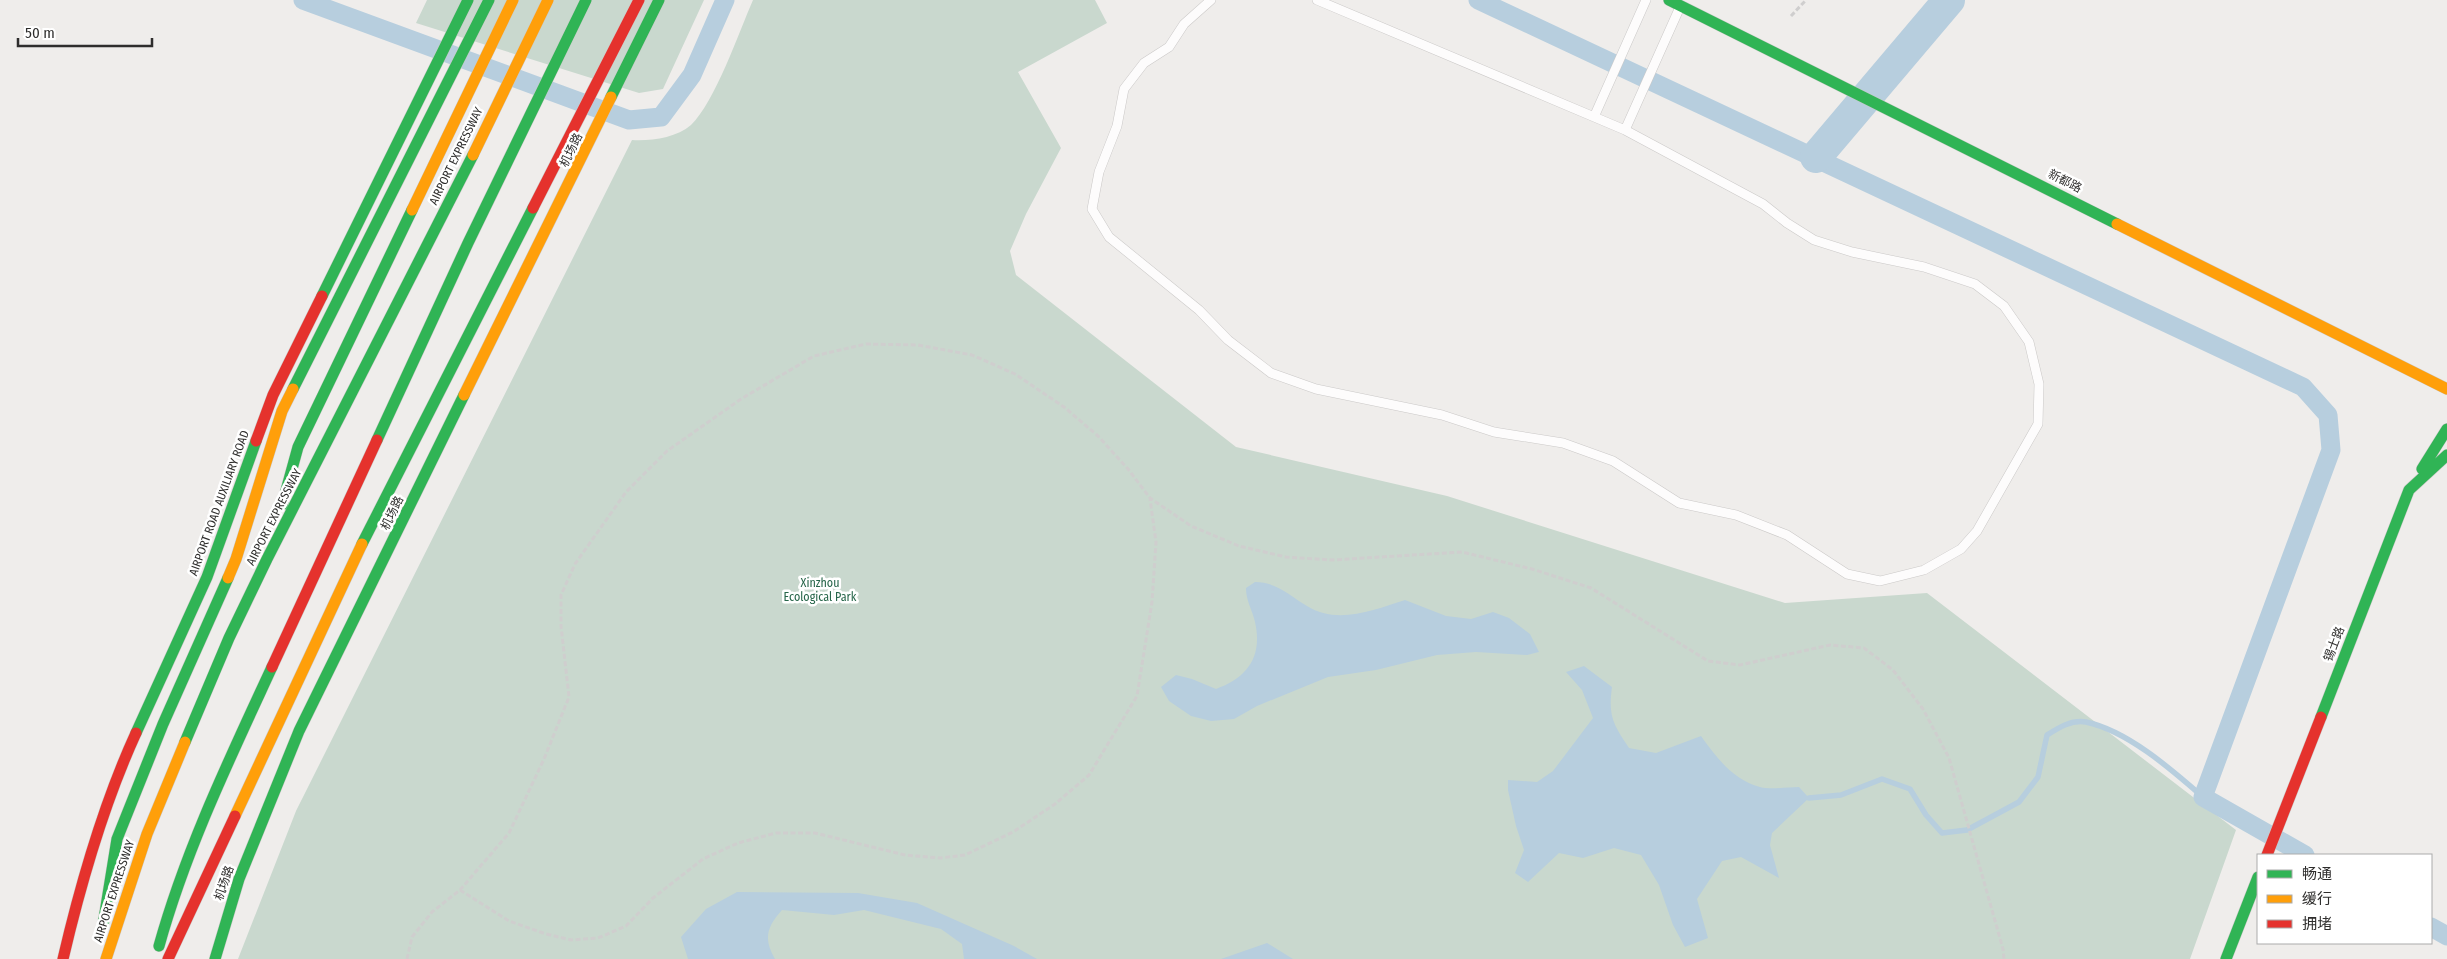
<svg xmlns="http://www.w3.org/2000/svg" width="2447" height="959" viewBox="0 0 2447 959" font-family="'Fira Sans Condensed','Noto Sans SC',sans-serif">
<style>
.green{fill:#c9d8ce}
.water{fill:#b7cede}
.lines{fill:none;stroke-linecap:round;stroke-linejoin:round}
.stream{stroke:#b7cede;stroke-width:5.5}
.canal{stroke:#b7cede;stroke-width:19}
.river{stroke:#b7cede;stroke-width:32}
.lane-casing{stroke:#cbc9c8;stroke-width:10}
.fast-casing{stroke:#cbc9c8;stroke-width:12}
.slow-casing{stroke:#cbc9c8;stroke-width:12}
.jam-casing{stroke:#cbc9c8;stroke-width:12}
.path{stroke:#cfcece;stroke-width:3;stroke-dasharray:5 2.5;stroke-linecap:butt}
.lane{stroke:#fdfcfc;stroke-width:9}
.fast{stroke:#30b455;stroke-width:11}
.slow{stroke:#ff9f0a;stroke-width:11}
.jam{stroke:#e5322d;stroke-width:11}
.labels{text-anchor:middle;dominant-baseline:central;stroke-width:5;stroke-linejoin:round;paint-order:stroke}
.street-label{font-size:12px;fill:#2e2d2c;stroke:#fff}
.park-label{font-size:12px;fill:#266549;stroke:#fff}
</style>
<rect width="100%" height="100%" fill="#efedeb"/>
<path class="green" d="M427 0H704L663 89 639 93 416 23Z
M753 0H1095L1107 23 1018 72 1061 148 1026 214 1010 251 1016 275 1236 447 1447 496 1785 603 1927 593 2236 830 2190 959H238L296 811 632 140C651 141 676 138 691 125 715 102 739 32 753 0Z"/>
<path class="water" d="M1255 582C1276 582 1289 595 1307 606 1337 625 1374 610 1405 600L1446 616 1471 619 1493 612 1509 618 1530 634 1539 652 1527 655 1476 652 1437 655 1376 670 1328 677 1257 706 1234 719 1211 721 1191 716 1169 701 1161 687 1176 675 1192 679 1216 689C1247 678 1263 657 1255 622 1252 609 1246 601 1246 588Z
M1584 666 1612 687C1608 716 1613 724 1629 748L1656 753 1701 736C1716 757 1733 780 1760 787 1771 790 1787 787 1799 787L1809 798 1772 833 1770 845 1779 878 1741 857 1722 861 1697 899 1708 938 1685 947 1673 925 1659 885 1641 855 1614 848 1583 858 1559 853 1528 882 1515 873 1524 850 1516 826 1508 790V780L1537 782 1553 771 1593 718 1582 690 1566 672Z
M737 892 858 893 917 903 1014 946 1037 959H964L962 944 941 929 864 910 834 915 782 910C767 927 763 938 775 959H688L681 937 706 909Z
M1267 943 1293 959H1221Z"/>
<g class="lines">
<path class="stream" d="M1809 798 1841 795 1882 779 1910 789 1926 815 1942 833 1967 830 2019 802 2038 777 2047 735C2058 728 2072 719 2086 722 2128 731 2172 770 2203 797"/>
<path class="canal" d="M303 0 629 120 661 117 692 75 725 0
M1478 0 2303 387 2328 415 2331 450 2203 797 2305 855
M2431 927 2447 936"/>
<path class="river" d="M1816 157 1949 0"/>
<g class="lane-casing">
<path id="lane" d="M1211 0 1184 24 1169 47 1144 63 1124 89 1117 126 1099 172 1092 209 1109 237 1199 310 1228 340 1271 373 1316 389 1442 415 1494 432 1563 443 1613 461 1679 503 1736 515 1787 535 1847 574 1880 581 1924 570 1961 549 1977 531 2038 424 2039 384 2029 342 2004 306 1975 284 1924 267 1852 252 1814 240 1787 223 1763 204 1625 130 1317 0
M1594 117 1646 0
M1625 130 1680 7"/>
</g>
<g class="fast-casing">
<path id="fast" d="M1669 0 2117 224
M611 97 659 0
M322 296 468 0
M293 389 489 0
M377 440 468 243 586 0
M2422 469 2447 429
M282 505 298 447 412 210
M362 544 533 208
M2321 717 2409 490 2447 455
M136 733 207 577 256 441
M185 742 229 638 267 559 473 155
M103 925 117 839 163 724 228 578
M159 946C186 849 230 758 272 667
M215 959 239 879 299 731 464 395
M2226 959 2258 877"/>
</g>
<g class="slow-casing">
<path id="slow" d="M473 155 548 0
M412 210 513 0
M2117 224 2447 389
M464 395 611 97
M228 578 236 559 282 411 293 389
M235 816 362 544
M106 959 147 834 185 742"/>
</g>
<g class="jam-casing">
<path id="jam" d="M533 208 639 0
M256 441 273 395 322 296
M272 667 377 440
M2267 855 2321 717
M63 959C81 882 103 805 136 733
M168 959 235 816"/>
</g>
<path class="path" d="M1791 16 1806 0
M460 890 509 921 546 934 571 940 598 938 626 926 653 898 703 859 738 843 776 833H815L905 855 940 858 965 855 1013 832 1055 804 1089 775 1137 696 1152 602 1156 542 1150 499
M407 959 412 937 432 912 460 890 509 833 544 759 569 697 561 626V595L575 564 626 492 667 451 741 399 814 356 866 344 918 345 972 355 1015 374 1064 407 1098 436 1128 469 1150 498 1191 526 1239 546 1286 557 1332 560 1462 552 1532 569 1591 588 1708 661 1740 665 1830 645 1864 648 1893 670 1923 709 1949 758 2003 949 2004 959"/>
<use href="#lane" class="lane"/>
<use href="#fast" class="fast"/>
<use href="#slow" class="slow"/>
<use href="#jam" class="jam"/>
</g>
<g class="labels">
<g class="street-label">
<text transform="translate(571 150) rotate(-64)">机场路</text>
<text transform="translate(456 156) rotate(-64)">AIRPORT EXPRESSWAY</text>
<text transform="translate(2065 181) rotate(27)">新都路</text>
<text transform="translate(219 503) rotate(-70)">AIRPORT ROAD AUXILIARY ROAD</text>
<text transform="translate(392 513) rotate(-64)">机场路</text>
<text transform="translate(274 517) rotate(-63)">AIRPORT EXPRESSWAY</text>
<text transform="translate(2334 644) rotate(-69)">锡士路</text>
<text transform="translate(224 883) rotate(-71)">机场路</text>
<text transform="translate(114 891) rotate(-72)">AIRPORT EXPRESSWAY</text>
</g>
<g class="park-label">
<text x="820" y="583">Xinzhou<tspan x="820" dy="14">Ecological Park</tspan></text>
</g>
</g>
<rect x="2257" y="854" width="175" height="90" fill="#ffffff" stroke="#ababab"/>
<rect x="2267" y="870" width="25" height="8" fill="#30b455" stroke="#ababab"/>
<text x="2302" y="879" font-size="15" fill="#2e2d2c">畅通</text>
<rect x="2267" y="895" width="25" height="8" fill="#ff9f0a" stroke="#ababab"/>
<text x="2302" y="904" font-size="15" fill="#2e2d2c">缓行</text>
<rect x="2267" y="920" width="25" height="8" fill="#e5322d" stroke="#ababab"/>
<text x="2302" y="929" font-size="15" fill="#2e2d2c">拥堵</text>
<path d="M18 38v8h134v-8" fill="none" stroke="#2e2d2c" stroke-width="2.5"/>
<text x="25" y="38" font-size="15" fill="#2e2d2c" stroke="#ffffff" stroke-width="4" paint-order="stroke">50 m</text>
</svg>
